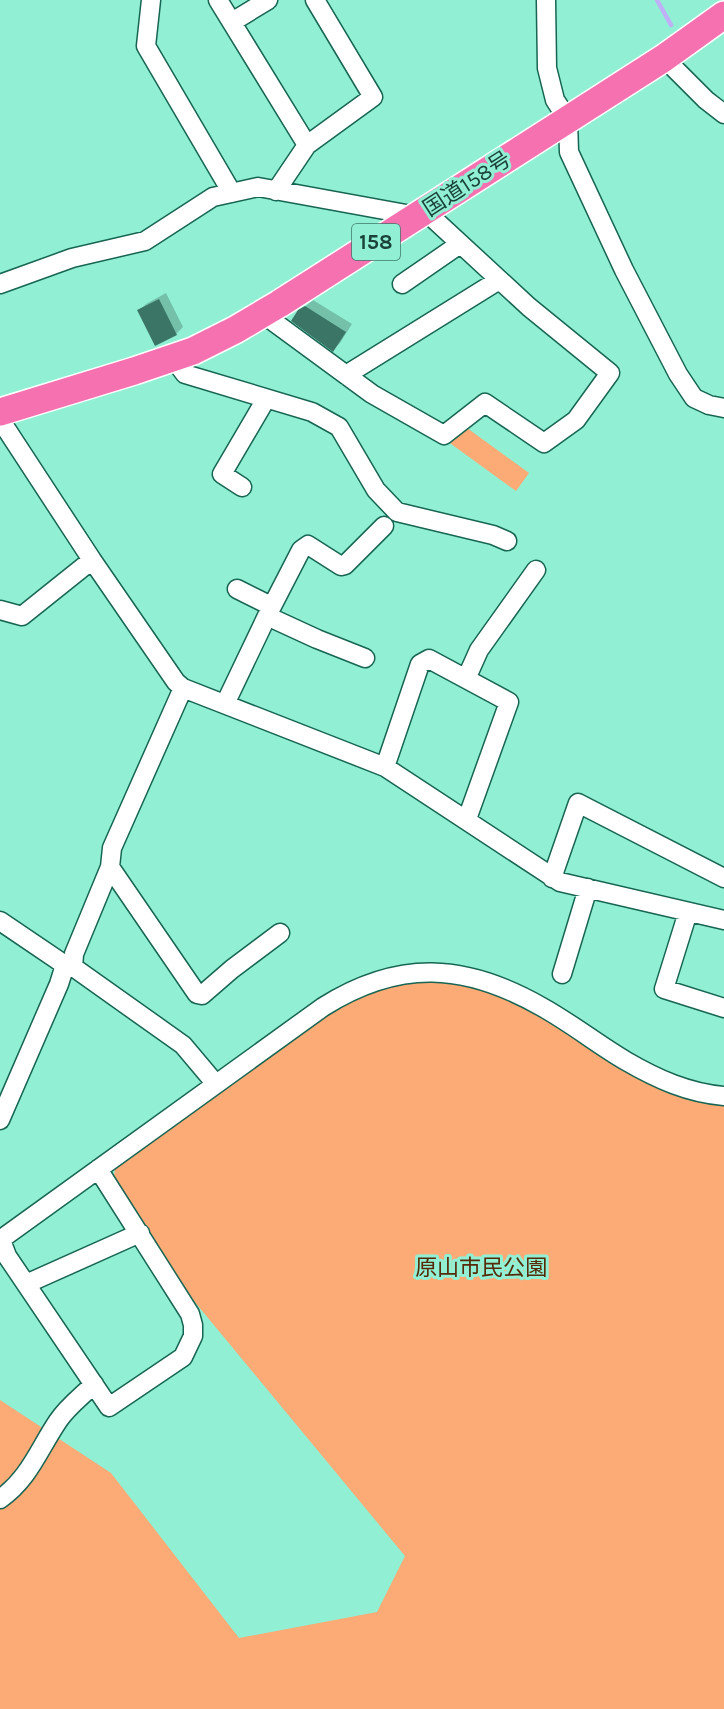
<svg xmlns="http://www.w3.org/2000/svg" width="724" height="1709" viewBox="0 0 724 1709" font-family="Karla,'Noto Sans JP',sans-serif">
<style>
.green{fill:#fcaa76}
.shadow{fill:#0003}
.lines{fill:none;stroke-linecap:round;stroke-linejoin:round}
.stream{stroke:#bfb0f8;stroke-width:4.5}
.building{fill:#3b7565}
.minor-casing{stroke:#176552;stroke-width:21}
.highway-casing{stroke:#fff;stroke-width:30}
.minor{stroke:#fff;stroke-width:18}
.highway{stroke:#f671b0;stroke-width:27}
.labels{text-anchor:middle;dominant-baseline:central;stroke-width:6;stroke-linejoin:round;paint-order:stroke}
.shield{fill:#91f0d4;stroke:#3e7667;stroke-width:1.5}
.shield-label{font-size:21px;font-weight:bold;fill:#1a4238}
.street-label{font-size:22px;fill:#1a4238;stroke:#91f0d4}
.park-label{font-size:22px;fill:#562907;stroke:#91f0d4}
</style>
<rect width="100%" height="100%" fill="#91f0d4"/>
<path class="green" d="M467 428 529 473 516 491 447 441Z
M432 979 477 987 518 1003 639 1079 666 1092 703 1101 724 1104V1709H0V1400L111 1473 239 1638 377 1612 405 1556 194 1301 116 1183 114 1176 115 1168 318 1021 350 1001 375 991 392 986Z"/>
<path class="shadow" d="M166 293 183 327 176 334 139 311 146 304Z
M313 300 352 324 340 343 333 350 300 311Z"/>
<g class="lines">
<path class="stream" d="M657 0 671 25"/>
</g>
<path class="building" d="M159 299 177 335 155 346 137 310Z
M305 306 346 332 333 352 291 321 298 310Z"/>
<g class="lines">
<g class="minor-casing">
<path id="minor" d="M151 0 146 46 232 193
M218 0 307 145
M546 0 547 68 555 100 568 120 569 152 624 270 678 374 694 398 709 405 724 408
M232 22 268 0
M664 58 706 100 724 114
M276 191 307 145 373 97 315 0
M0 284 72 258 145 241 213 197 258 187 417 216
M402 284 460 244
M263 314 372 394 444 435 485 403 544 443 576 420 610 373 529 307 425 211
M173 358 185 374 312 412 339 427 376 490 397 512 493 535 507 541
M346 375 499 280
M0 414 3 424 92 560 176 682 183 688 385 767 560 882 724 920
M242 487 222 474 266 399
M237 589 265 603 273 604
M0 610 22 616 92 560
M267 616 317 639 365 658
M466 679 479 650 536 570
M225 704 267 616 301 550 308 545 341 566 345 565 384 526
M385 767 420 664 429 659 509 702 467 819
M110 867 197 994 202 995 232 969 280 933
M552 878 578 803 724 878
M688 912 664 989 724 1008
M0 921 65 965 76 969 183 1045 215 1083
M73 968 74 954 110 867 112 848 183 688
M562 974 588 888
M0 1120 59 984 65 965
M0 1240 323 1007C399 959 465 963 542 1007 571 1023 597 1044 626 1061 657 1079 688 1093 724 1096
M1 1240 7 1256 109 1407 183 1357 193 1336V1325L190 1314 98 1169
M26 1284 140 1233
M0 1499C29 1479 39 1449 58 1421 67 1407 82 1396 94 1384"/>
</g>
<g class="highway-casing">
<path id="highway" d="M0 412 134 371 193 351 235 330 279 304 664 58 724 15"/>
</g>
<use href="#minor" class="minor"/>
<use href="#highway" class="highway"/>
</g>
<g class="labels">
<rect class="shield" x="352" y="224" width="48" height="36" rx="4.5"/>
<g class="shield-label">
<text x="376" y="242">158</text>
</g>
<g class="street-label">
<text transform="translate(467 184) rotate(-33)">国道158号</text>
</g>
<g class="park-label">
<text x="481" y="1268">原山市民公園</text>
</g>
</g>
</svg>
